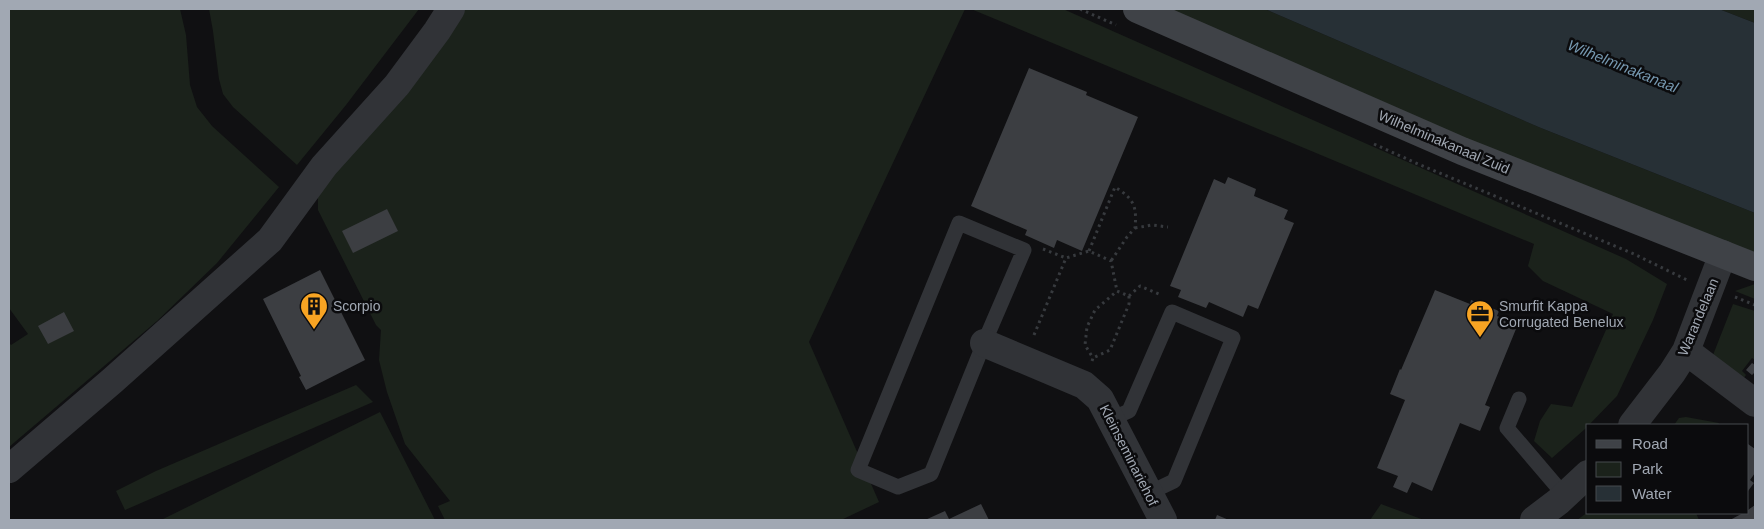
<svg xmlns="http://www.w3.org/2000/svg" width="1764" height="529" viewBox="0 0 1764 529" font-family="Helvetica,sans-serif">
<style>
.green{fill:#1b221b}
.water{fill:#273036}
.building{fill:#3c3e42}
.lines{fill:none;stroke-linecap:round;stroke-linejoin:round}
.path{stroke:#373a3e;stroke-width:3;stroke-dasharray:2.5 4;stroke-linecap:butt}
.lane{stroke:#313337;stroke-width:15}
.street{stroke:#313337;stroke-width:28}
.secondary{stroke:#3f4247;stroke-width:28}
.labels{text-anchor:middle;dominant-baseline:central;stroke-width:5;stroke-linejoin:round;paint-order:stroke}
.street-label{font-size:14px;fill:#a1a8b3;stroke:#0b0b0d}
.poi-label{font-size:14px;fill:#a1a8b3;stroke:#0b0b0d;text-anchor:start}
.water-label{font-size:15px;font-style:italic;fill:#7698b0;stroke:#0b0b0d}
</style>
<rect width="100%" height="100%" fill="#101012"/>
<path class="green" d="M9 9H180L186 35 190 85 197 107 212 126 279 187 217 263 157 321 9 447V343L11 345 28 334 9 308Z
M209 9H419L346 105 297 165 233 107 223 94 219 79 213 31Z
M461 9H965L809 342 879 502 841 520H445L438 506 450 501 405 444 387 392 379 360 381 330 376 325 318 210V191Z
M971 9H1063L1626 259 1667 284 1653 320 1617 396 1585 429 1552 458 1534 441 1540 421 1551 404 1572 407 1613 314 1543 281 1528 266 1534 244Z
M1162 9H1265L1541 128 1755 213V253L1480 145Z
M1719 9H1755V23Z
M1755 284V299L1735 291Z
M1733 304 1755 311V360L1752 358 1742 371 1746 375 1743 379 1713 355Z
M356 385 373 402 125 510 116 491 156 471Z
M380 412 435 520H161Z
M1686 417 1719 423 1718 425H1674L1679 418Z
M1381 504 1424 520H1370Z
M1588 512 1696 513 1699 520H1577Z"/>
<path class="water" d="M1265 9H1719L1755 23V213L1541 128Z"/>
<path class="building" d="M1029 68 1087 92 1086 95 1138 117 1082 251 1057 240 1054 248 1025 235 1027 230 971 206Z
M1228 177 1256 189 1254 196 1288 210 1284 219 1294 223 1258 309 1248 305 1243 317 1209 302 1206 308 1178 297 1181 290 1170 286 1214 179 1225 184Z
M387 209 398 231 353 253 342 231Z
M320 270 365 360 306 390 299 377 301 376 263 299Z
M1435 290 1470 304 1471 300 1499 311 1497 316 1518 324 1485 405 1490 407 1480 431 1460 423 1432 491 1412 482 1407 493 1393 487 1398 476 1377 468 1405 400 1390 394 1400 369 1401 370Z
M64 312 74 331 48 344 38 326Z
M1752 363 1755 365V372L1752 375 1746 370Z
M1748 444 1755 449V473L1750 480 1754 483 1748 491Z
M981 504 989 520H925L945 511 949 519Z
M1755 505V520H1730L1743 513H1748V510Z
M1217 515 1229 520H1215Z"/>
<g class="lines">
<path class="path" d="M1080 9 1116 25
M1374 144 1418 164 1634 254 1687 280
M1135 228 1152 225 1168 227
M1043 249 1066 258
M1089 251 1115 187C1134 199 1137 206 1135 228L1127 237 1111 261
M1129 296 1140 286 1161 295
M1735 297 1755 305
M1034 335 1066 258 1089 251 1111 261 1117 291
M1092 361 1093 358 1085 345 1087 327 1095 310 1117 291 1129 296V304L1110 350 1093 358"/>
<path class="lane" d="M959 223 1024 250 984 343 931 474 898 487 858 470Z
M1519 399 1507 428 1565 496
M1111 419 1129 411 1172 312 1233 338 1174 481 1149 493"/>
<path class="street" d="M984 343 1084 385 1100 399 1163 520
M1686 351 1755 403
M1632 425 1672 373 1686 351 1723 254
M9 469 112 381 270 240 324 166 397 85 437 31 451 9
M1534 520 1559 501 1588 474"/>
<path class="secondary" d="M1137 9 1462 151 1755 267"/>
</g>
<defs>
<g id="building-pin" transform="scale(1.4375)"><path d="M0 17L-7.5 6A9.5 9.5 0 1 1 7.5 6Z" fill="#f8a423" stroke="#0b0b0d"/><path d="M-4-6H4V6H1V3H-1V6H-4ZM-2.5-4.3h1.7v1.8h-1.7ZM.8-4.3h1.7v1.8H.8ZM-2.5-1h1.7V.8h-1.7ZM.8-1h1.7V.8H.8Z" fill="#111"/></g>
<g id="office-pin" transform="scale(1.4375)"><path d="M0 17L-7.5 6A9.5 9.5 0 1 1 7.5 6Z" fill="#f8a423" stroke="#0b0b0d"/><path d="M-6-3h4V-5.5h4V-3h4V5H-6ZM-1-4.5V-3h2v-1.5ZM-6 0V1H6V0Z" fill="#111"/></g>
</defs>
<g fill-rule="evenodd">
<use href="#building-pin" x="314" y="306"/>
<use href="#office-pin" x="1480" y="314"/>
</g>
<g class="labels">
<g class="street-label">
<text transform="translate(1444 142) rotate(23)">Wilhelminakanaal Zuid</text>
<text transform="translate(1698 317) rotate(-67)">Warandelaan</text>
<text transform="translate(1129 455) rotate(63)">Kleinseminariehof</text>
</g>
<g class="poi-label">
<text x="333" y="306">Scorpio</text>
<text x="1499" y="306">Smurfit Kappa<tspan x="1499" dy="16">Corrugated Benelux</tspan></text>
</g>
<g class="water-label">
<text transform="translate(1623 66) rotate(22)">Wilhelminakanaal</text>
</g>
</g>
<rect width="1764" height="529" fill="none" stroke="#a1a8b3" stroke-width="20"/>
<rect x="1586" y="424" width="162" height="90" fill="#0b0b0d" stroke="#474a4f"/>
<rect x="1596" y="440" width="25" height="8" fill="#3f4247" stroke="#474a4f"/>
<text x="1632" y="449" font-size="15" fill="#a1a8b3">Road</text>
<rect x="1596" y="462" width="25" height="15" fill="#1b221b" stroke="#474a4f"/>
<text x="1632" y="474" font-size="15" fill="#a1a8b3">Park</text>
<rect x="1596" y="486" width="25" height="15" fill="#273036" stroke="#474a4f"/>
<text x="1632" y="499" font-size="15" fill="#a1a8b3">Water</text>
</svg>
